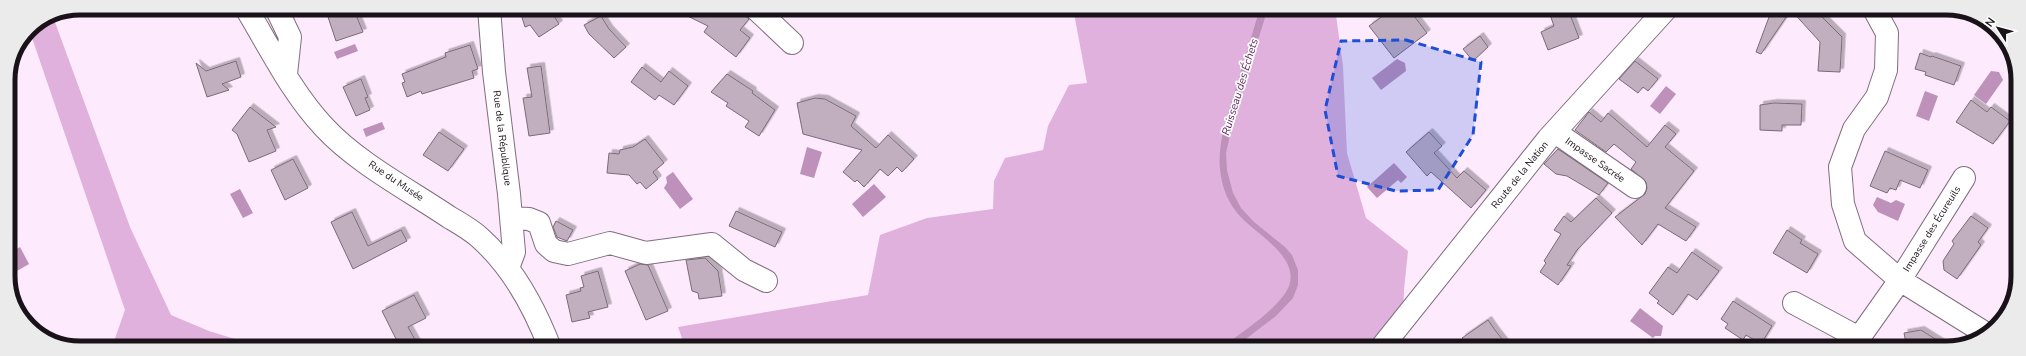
<svg xmlns="http://www.w3.org/2000/svg" width="2026" height="356" viewBox="0 0 2026 356" font-family="'Nunito Sans',sans-serif">
<style>
.forest{fill:#dfb1dc}
.water{fill:#bd91ba}
.building{fill:#c1afc0;stroke:#7b6a7a;filter:url(#shadow)}
.lines{fill:none;stroke-linecap:round;stroke-linejoin:round}
.minor-casing{stroke:#7f6f7e;stroke-width:24}
.minor{stroke:#fff;stroke-width:22}
.marked{fill:#1d4ed8;fill-opacity:0.2;stroke:#1d4ed8;stroke-width:3;stroke-dasharray:8 5;stroke-linejoin:round}
.labels{text-anchor:middle;dominant-baseline:central;stroke-width:3.5;stroke-linejoin:round;paint-order:stroke}
.street-label{font-size:10px;fill:#191218;stroke:#fefefe}
.water-label{font-size:11px;font-style:italic;fill:#5c255a;stroke:#fefefe}
.rim{fill:none;stroke:#191218;stroke-width:5}
</style>
<defs>
<filter id="shadow"><feDropShadow dx="3.5" dy="-3.5" stdDeviation="0" flood-color="#0004"/></filter>
</defs>
<rect width="100%" height="100%" fill="#fdeafc"/>
<path class="forest" d="M1073 8H1335L1343 66 1347 153 1366 218 1408 251 1404 290 1402 348H694L683 341 678 327 868 295 880 235 927 218 993 209 994 181 1005 158 1043 150 1048 126 1069 85 1087 83Z
M52 14 130 227 171 315 209 331 251 344 252 347H112L125 310 29 29Z"/>
<path class="water" d="M1260 8H1268L1234 117 1226 153 1227 170 1233 193 1241 208 1254 222 1285 247 1292 255 1298 270V285L1293 298 1276 316 1234 348H1221C1242 332 1268 316 1284 295 1309 261 1257 236 1238 214 1229 203 1223 190 1221 176 1215 146 1229 112 1237 84 1245 59 1252 34 1260 8Z
M355 44 358 51 337 59 334 52Z
M1397 59 1405 63 1406 71 1381 90 1372 78Z
M1991 71 1999 72 2003 80 1986 104 1974 95Z
M1666 86 1676 94 1660 114 1650 106Z
M1925 91 1938 96 1929 121 1916 116Z
M382 122 385 129 366 137 363 129Z
M807 147 822 152 814 178 800 174Z
M1394 163 1407 177 1401 183 1398 180 1377 198 1367 187Z
M673 172 693 199 680 209 664 188 667 183 666 177Z
M874 184 886 197 863 217 852 204Z
M240 189 253 213 243 218 230 194Z
M1877 197 1891 203 1896 200 1905 204 1898 221 1878 212 1873 205Z
M20 247 29 264 10 275V253Z
M1640 308 1663 326 1661 336H1655L1653 338 1630 321Z"/>
<path class="building" d="M325 8H350L352 16 356 15 363 32 336 41Z
M519 8H549L559 24 539 37 530 25 525 27Z
M671 8H736L749 19 740 30 750 38 736 57 704 32 708 26Z
M1394 8H1408L1427 33 1394 58 1369 26Z
M1548 9H1568L1579 38 1548 50 1541 32 1554 26Z
M1772 9H1814L1842 37 1840 72 1818 71 1820 42 1791 10 1761 54 1756 52Z
M601 16 609 29 626 47 614 58 589 34 584 25Z
M1480 36 1488 47 1473 61 1463 49Z
M470 45 478 69 472 71 474 78 422 94 421 91 407 97 402 83 405 82 402 74 446 57 445 53Z
M1920 53 1931 57 1932 56 1961 66 1954 85 1925 75 1926 72 1915 69Z
M236 61 241 77 222 84 229 90 207 97 196 63 206 71Z
M1635 61 1658 79 1648 91 1643 87 1638 93 1619 79Z
M541 66 550 133 529 136 523 98 532 97 527 68Z
M642 67 661 82 669 71 688 86 674 105 659 95 655 100 631 82Z
M727 74 753 91 752 93 775 110 759 136 745 127 749 121 726 106 728 103 711 92Z
M361 79 368 97 365 98 370 110 356 116 343 87Z
M815 98 825 99 856 116 851 126 876 148 888 135 914 159 902 172 897 167 888 176 880 169 864 187 857 180 855 182 843 172 862 150 803 134 797 103Z
M1971 100 1987 112 1991 107 2010 121 1993 144 1956 122Z
M1774 103 1802 104 1801 125H1782V131L1760 130V105Z
M250 107 276 127 267 130 276 151 249 162 237 134 232 130Z
M1589 112 1601 122 1608 113 1647 147 1665 125 1676 134 1665 147 1694 171 1665 208 1696 227 1686 241 1658 224 1642 245 1615 217 1645 194 1647 188 1646 182 1631 169 1636 162 1614 144 1606 152 1575 130Z
M439 132 464 149 448 171 423 155Z
M1429 132 1442 146 1434 153 1457 178 1464 171 1486 190 1471 208 1431 172 1427 176 1406 152Z
M645 139 664 163 653 172 658 179 646 189 640 182 637 184 629 175 607 173 609 153 619 154 620 150 633 147Z
M1558 149 1608 183 1599 195 1567 176 1556 174 1544 164Z
M1885 151 1928 170 1920 188 1900 180 1896 190 1890 188 1887 193 1870 186Z
M293 159 308 188 285 200 271 170Z
M1596 198 1612 213 1577 250 1567 265 1571 266 1558 285 1540 272 1546 263 1544 261 1561 234 1554 230 1564 216 1571 222Z
M736 211 782 232 775 247 729 226Z
M352 212 368 246 401 230 407 241 353 269 331 222Z
M1971 216 1988 228 1978 242 1981 245 1957 279 1944 270 1943 261 1954 244 1952 241Z
M556 221 573 230 567 241 557 237 553 227Z
M1787 230 1802 240 1800 243 1818 254 1807 273 1773 253Z
M1692 252 1719 271 1697 300 1688 294 1673 315 1657 303 1659 301 1649 293 1668 267 1677 273Z
M705 258 718 271 722 296 699 299 698 293 692 291 686 260Z
M640 264 648 265 668 311 646 320 625 271Z
M598 271 608 307 588 312 590 318 572 322 566 295 581 291 580 288 584 287 581 276Z
M414 295 426 318 408 327 419 347H400L382 311Z
M1733 301 1772 326 1761 344 1746 335 1743 340 1725 328 1728 324 1721 319Z
M1488 320 1495 330 1509 348H1470L1462 338Z
M1921 330 1948 347 1907 348 1904 333Z"/>
<g class="lines">
<g class="minor-casing">
<path id="minor" d="M246 8C270 48 292 93 324 127 356 162 409 190 449 217 459 223 470 229 479 237 513 267 534 306 550 348
M276 8 290 37 286 74
M489 8 494 72 509 194 514 252 508 268
M755 8 792 43
M1874 9 1887 33 1886 70 1877 97 1854 129 1840 167 1843 204 1855 241 1900 280 1985 333
M1555 132 1635 187
M512 218 529 219 539 223 546 244 554 251 568 254 610 243 646 253 712 244 744 270 766 281
M1794 303 1859 338
M1381 348 1548 139 1666 9
M1856 348 1859 338 1900 280 1964 178"/>
</g>
<use href="#minor" class="minor"/>
</g>
<path class="marked" d="M1406 40 1481 62 1473 135 1438 190 1396 191 1338 176 1325 110 1341 41Z"/>
<g class="labels">
<g class="street-label">
<text transform="translate(502 138) rotate(83)">Rue de la République</text>
<text transform="translate(1595 160) rotate(35)">Impasse Sacrée</text>
<text transform="translate(1520 175) rotate(-51)">Route de la Nation</text>
<text transform="translate(396 181) rotate(34)">Rue du Musée</text>
<text transform="translate(1932 229) rotate(-58)">Impasse des Écureuils</text>
</g>
<g class="water-label">
<text transform="translate(1240 87) rotate(-73)">Ruisseau des Échets</text>
</g>
</g>
<path d="M0 0H2026V356H0ZM80 15H1946A65 65 0 0 1 2011 80V276A65 65 0 0 1 1946 341H80A65 65 0 0 1 15 276V80A65 65 0 0 1 80 15Z" fill="#ecebec" fill-rule="evenodd"/>
<path class="rim" d="M80 15H1946A65 65 0 0 1 2011 80V276A65 65 0 0 1 1946 341H80A65 65 0 0 1 15 276V80A65 65 0 0 1 80 15Z"/>
<g transform="translate(1998 28) rotate(306)" stroke="#fefefe" stroke-width="3" paint-order="stroke">
<path d="M0-3L7 15L0 10L-7 15Z" fill="#191218"/>
<text y="-6" font-size="11" font-weight="bold" text-anchor="middle" fill="#191218">N</text>
</g>
</svg>
